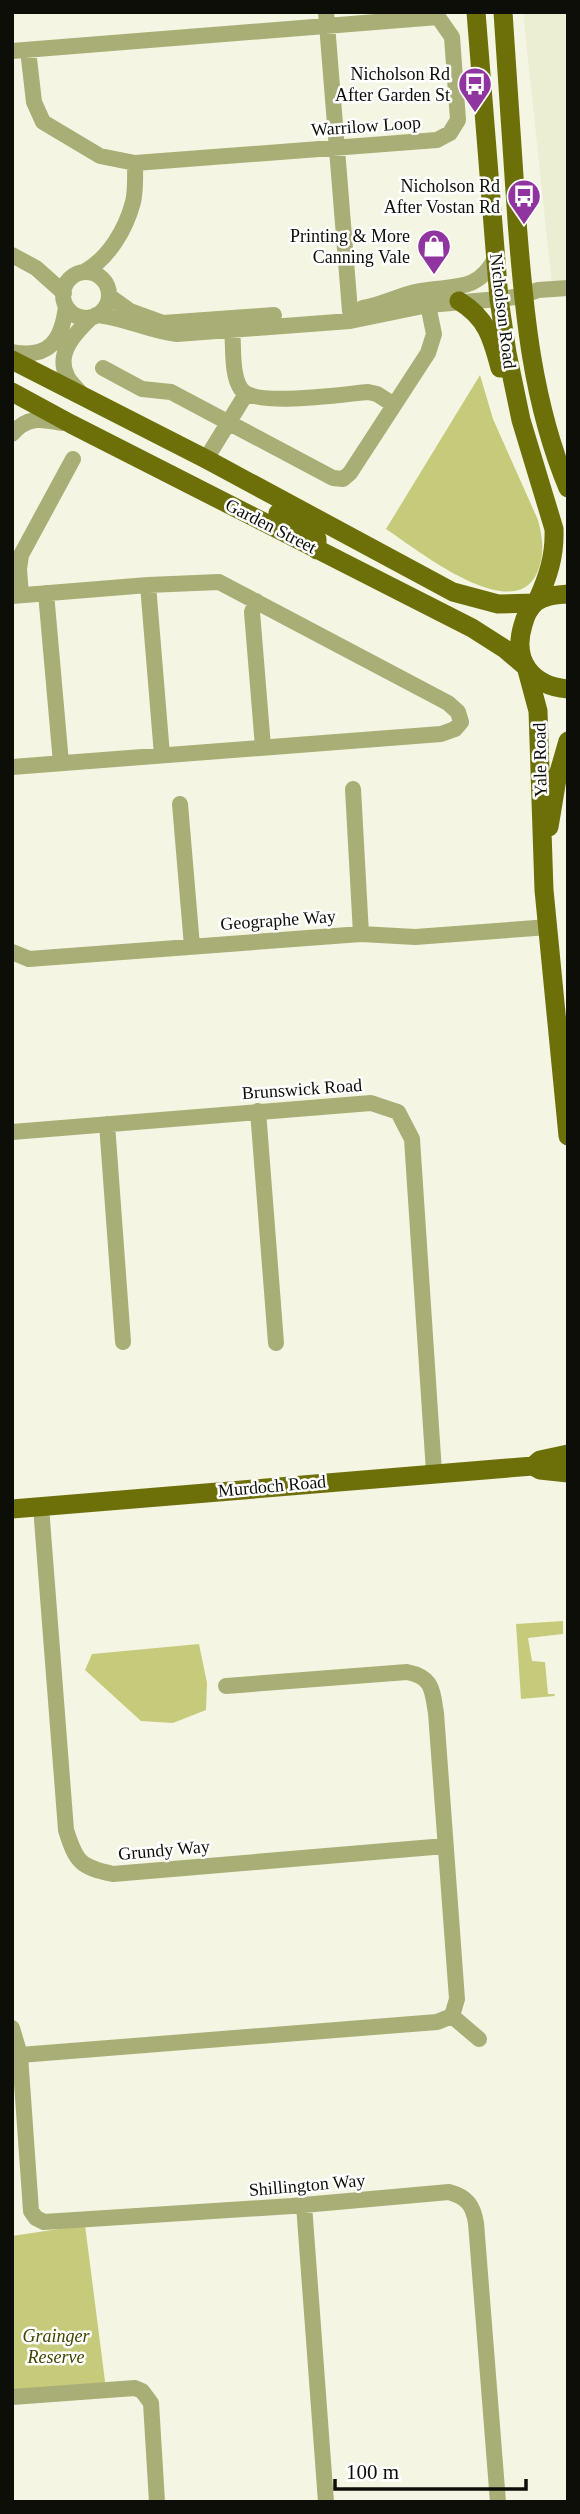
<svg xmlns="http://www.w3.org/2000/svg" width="580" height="2514" viewBox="0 0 580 2514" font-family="Georgia,serif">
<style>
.built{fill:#ebeed3}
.green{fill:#c6cb7c}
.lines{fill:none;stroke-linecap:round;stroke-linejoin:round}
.minor{stroke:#a9ae76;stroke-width:16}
.major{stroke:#6d7008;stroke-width:19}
.labels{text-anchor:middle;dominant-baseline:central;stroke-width:5;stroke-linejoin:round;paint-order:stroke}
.poi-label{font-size:18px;fill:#0e0e08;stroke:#fff;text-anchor:end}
.street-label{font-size:18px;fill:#0e0e08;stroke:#fff}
.park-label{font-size:18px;font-style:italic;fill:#424501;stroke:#fff}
</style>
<rect width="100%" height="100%" fill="#f4f6e3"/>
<path class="built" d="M523 12H568V284L552 285Z"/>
<path class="green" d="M480 375 493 419 538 520C543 539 545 555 537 573 513 627 415 548 386 529Z
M563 1621V1634L528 1638 532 1661 545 1662 548 1694H554L555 1696 521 1699 516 1624Z
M199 1644 207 1683 206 1710 173 1723 141 1721 85 1670 92 1654Z
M85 2225 106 2389 12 2397V2236Z"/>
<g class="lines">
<path class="minor" d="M326 12 350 311
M12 51 438 17 452 37 458 120 450 133 437 140 135 163 100 156 43 122 34 102 28 50
M12 255 36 268 64 293
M84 272C109 258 126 229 133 202 136 190 135 175 135 163
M63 295a23 23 0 1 1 46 0a23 23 0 1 1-46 0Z
M109 296 130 311 163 323 274 315
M363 308C381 305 398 296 415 292 450 284 477 295 496 257
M96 315C124 317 148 331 177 334L350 321 428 305 499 299 522 296 538 290 568 288
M232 330C234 347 231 375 241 389 255 408 344 394 368 392L377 394 394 405
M12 352C49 359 62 341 66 306
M103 368 142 389 171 392 333 478 343 479 350 473 428 353 434 334 428 305
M81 394C77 388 70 383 67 376 55 353 76 332 92 317
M12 434C27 416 41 419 62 423
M206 459 246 394
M148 585 162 755
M46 593 61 763
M21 595 19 569 21 555 73 459
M12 596 148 585 219 582 448 703 458 712 461 722 455 729 441 734 12 767
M256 601 252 612 263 747
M353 789 361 934
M180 804 192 946
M12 952 29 959 361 934 415 937 549 927
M258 1111 276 1343
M107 1124 123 1342
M12 1132 371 1103 398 1112 412 1139 434 1472
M41 1507 66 1830C76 1862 80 1867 113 1874L445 1846
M452 2016 479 2039
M12 2028 20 2055 31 2211 36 2218 44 2222 292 2206 449 2192C467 2197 473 2205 476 2223L498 2502
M20 2055 437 2022 452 2016 457 1999 436 1713C432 1690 433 1677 407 1672L226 1686
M304 2205 326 2502
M12 2397 135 2388 142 2391 151 2403 157 2502"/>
<path class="major" d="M476 12 499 299 507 353 521 420 554 529C555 556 548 577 537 601
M503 12C508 82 512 151 517 221 524 312 532 402 568 488
M459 301C487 318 492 338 500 368
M12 360 206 459 453 592 498 604 535 603
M12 392 71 424 472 628 505 649 525 666
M278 513 311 531 317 539V550
M568 594C557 595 545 595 536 602 530 607 525 617 523 625 512 661 532 686 568 689
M527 670 538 711 544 890 568 1136
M549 827 557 779 568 741
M533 1466 540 1460 568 1454
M12 1509 533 1466 540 1470 568 1473"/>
</g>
<defs>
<g id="bus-pin" transform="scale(1.75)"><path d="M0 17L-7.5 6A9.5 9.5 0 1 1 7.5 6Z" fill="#90359f" stroke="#fff"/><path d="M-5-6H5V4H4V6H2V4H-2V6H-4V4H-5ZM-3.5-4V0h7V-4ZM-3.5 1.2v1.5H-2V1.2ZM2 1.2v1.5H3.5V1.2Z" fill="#fff"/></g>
<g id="shop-pin" transform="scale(1.75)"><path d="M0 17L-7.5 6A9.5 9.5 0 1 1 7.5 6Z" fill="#90359f" stroke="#fff"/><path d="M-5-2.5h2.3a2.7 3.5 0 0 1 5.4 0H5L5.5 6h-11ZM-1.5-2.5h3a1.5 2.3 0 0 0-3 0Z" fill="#fff"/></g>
</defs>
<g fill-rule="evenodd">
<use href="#bus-pin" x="475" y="84"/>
<use href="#bus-pin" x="524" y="196"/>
<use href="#shop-pin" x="434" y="246"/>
</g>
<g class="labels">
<g class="poi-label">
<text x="450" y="74">Nicholson Rd<tspan x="450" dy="21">After Garden St</tspan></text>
<text x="500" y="186">Nicholson Rd<tspan x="500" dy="21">After Vostan Rd</tspan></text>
<text x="410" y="236">Printing &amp; More<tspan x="410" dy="21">Canning Vale</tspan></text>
</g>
<g class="street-label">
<text transform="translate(366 126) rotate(-4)">Warrilow Loop</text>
<text transform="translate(503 311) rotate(83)">Nicholson Road</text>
<text transform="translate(271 526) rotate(27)">Garden Street</text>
<text transform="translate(540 760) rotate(-91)">Yale Road</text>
<text transform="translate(278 920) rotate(-4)">Geographe Way</text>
<text transform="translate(302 1089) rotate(-4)">Brunswick Road</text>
<text transform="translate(272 1486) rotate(-5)">Murdoch Road</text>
<text transform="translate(164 1850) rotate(-5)">Grundy Way</text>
<text transform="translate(307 2185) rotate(-5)">Shillington Way</text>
</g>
<g class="park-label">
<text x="56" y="2336">Grainger<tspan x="56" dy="21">Reserve</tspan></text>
</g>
</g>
<rect width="580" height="2514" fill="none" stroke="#0e0e08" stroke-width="28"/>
<path d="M335 2479v10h191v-10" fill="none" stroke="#0e0e08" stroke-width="3.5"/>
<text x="346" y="2479" font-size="21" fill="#0e0e08" stroke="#ffffff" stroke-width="5" paint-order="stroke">100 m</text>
</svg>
